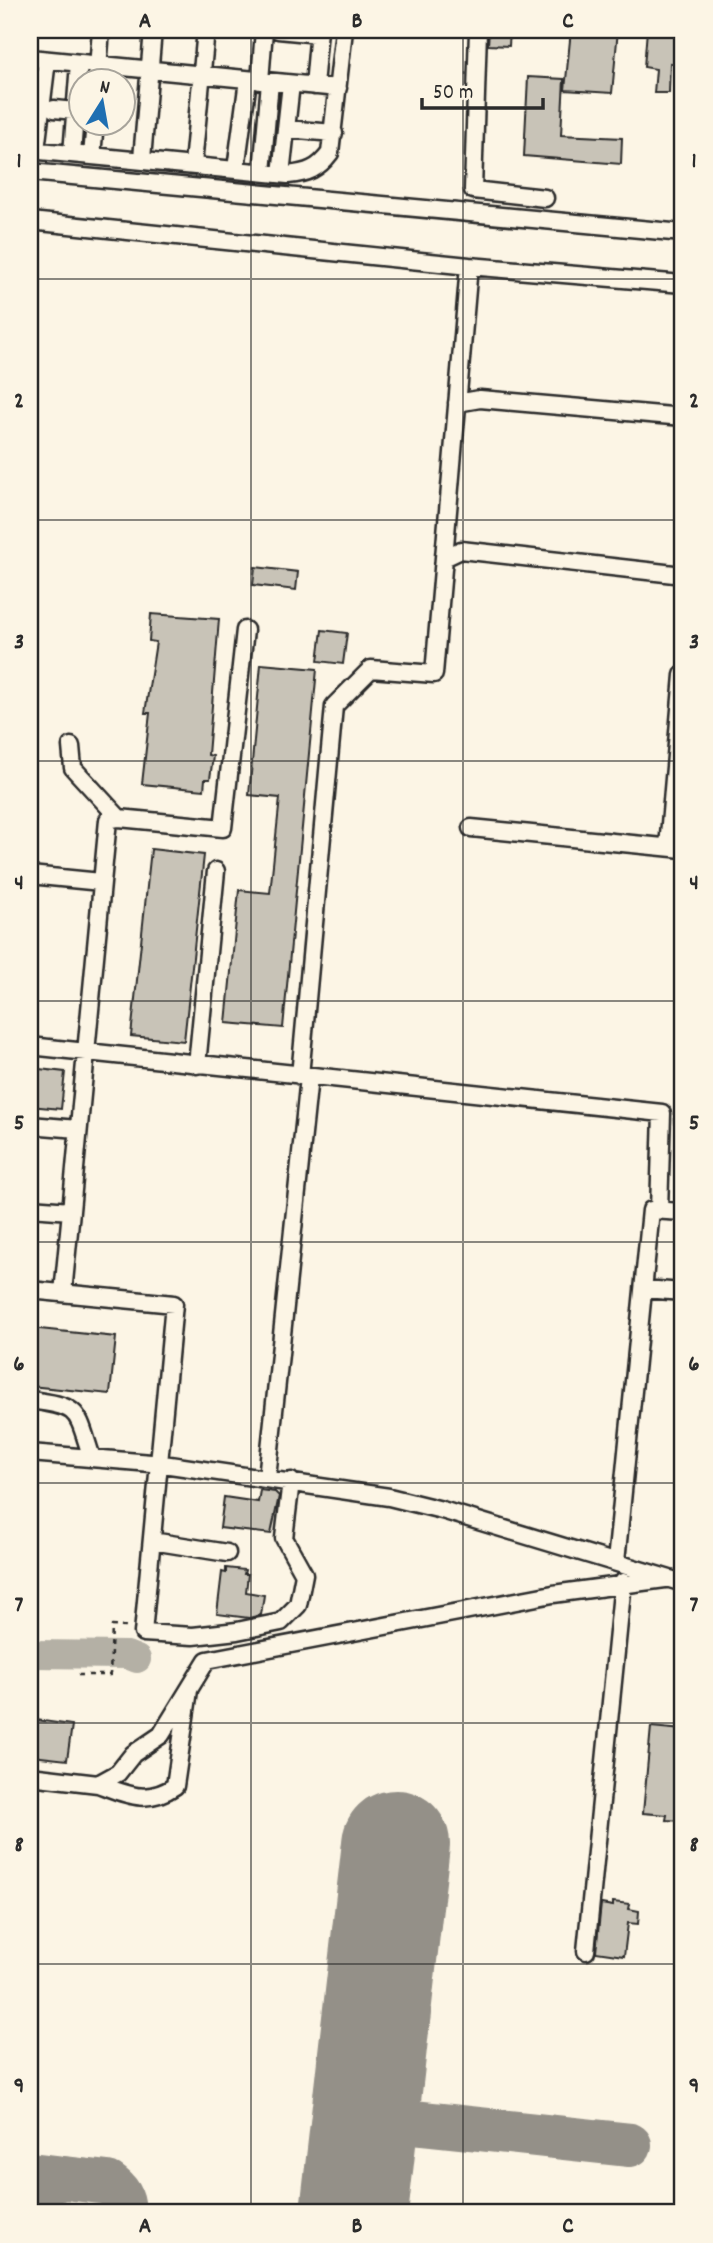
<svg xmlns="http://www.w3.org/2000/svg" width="713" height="2243" viewBox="0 0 713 2243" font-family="Dekko,sans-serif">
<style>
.built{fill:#ece6d7}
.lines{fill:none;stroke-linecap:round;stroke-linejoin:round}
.river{stroke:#b4b0a5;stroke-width:28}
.taxiway{stroke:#949088;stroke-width:44}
.runway{stroke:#949088;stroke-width:108}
.building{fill:#c8c3b7;stroke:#2b2b2b;stroke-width:2}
.minor-casing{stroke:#2b2b2b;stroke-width:21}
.path{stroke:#2b2b2b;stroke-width:2.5;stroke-dasharray:5 5;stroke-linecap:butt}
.minor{stroke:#fcf5e5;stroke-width:16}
.grid{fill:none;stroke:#2b2b2b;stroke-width:2;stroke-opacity:0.55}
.neatline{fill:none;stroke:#2b2b2b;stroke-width:2.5}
.grid-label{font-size:23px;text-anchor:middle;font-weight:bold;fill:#2b2b2b}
</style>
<rect width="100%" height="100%" fill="#fcf5e5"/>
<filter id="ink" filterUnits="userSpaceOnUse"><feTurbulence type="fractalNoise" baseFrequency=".0143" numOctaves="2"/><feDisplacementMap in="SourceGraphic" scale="14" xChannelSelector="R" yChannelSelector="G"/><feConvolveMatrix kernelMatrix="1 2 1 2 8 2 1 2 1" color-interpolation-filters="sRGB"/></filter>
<g filter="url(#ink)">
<path class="built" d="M30 2158 71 2163 66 2213H30Z"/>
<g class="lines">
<path class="river" d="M30 1654 127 1655 137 1659"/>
<path class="taxiway" d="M366 2117 630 2145
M30 2174 108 2183C120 2191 125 2199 123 2213
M37 2213C39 2194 43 2185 61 2178"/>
<path class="runway" d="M354 2213 396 1844"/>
</g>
<path class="building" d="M489 30H510L509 46 488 45Z
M571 30H618L612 93 565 90Z
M647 30H683V65L670 63 669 93H654L656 69 644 67Z
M528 77 564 79 561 135 622 138 621 164 524 156Z
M255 567 298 572 296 590 253 585Z
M151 614 219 619 208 755 213 756 210 779H205L204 790 142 784 150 713H145L156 642 149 641Z
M322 630 347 633 343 664 318 661Z
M261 664 317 669 283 1028 226 1023 239 890 270 893 280 798 249 795Z
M151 849 204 855 184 1041 131 1036Z
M30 1068 65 1072 61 1109 30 1106Z
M30 1328 116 1337 110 1394 30 1386Z
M260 1490 275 1492 279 1496 271 1534 220 1528 224 1497 258 1502Z
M226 1568 245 1570 244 1574H248L246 1592 264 1595 261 1615 249 1618 217 1614 222 1572 226 1573Z
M36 1720 72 1725 67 1760 32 1756Z
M651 1727 683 1730V1821L666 1820 667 1815 643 1813Z
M613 1902 630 1904 629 1909 639 1911 638 1924 628 1923 624 1956 596 1952 601 1904 613 1906Z"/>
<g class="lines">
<g class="minor-casing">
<path id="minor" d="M278 30 319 34
M478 30 473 190 545 198
M30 58 338 88
M97 80 101 30
M260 81 264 30
M314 86 319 30
M54 109 75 111
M286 129 334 133
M30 150 288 175C308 173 318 169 330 153L344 30
M36 150 47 60
M72 154 79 63
M92 156 95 122
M142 159 153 30
M193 164 206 30
M236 169 248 80
M30 172 683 233
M262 172 270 82
M281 174 291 84
M30 221 469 266
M457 403 480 399 683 417
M444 558 461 550 683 575
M71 746 73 768 119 818
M471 828 683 849
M668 847 683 675
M30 875 101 882
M30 1046 662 1113 659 1210
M197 1065 216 871
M300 1076 334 706 371 669 434 674 469 266 683 284
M30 1125 78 1129
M30 1208 71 1211 108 820 119 818 223 828 245 630
M644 1289 683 1292
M30 1290 174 1304 143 1633 193 1636 237 1631 281 1622 298 1605 304 1574 284 1538 291 1481
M63 1293 71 1211
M30 1400C82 1407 76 1410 92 1458
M30 1453 163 1464 389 1497 442 1510 683 1583
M267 1478 309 1077
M152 1541 227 1553
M616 1562 651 1210 683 1212
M189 1690 175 1786C147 1805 128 1795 98 1784L118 1773 133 1754 161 1735 207 1660 553 1594 665 1579
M30 1776 98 1784
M586 1951 623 1582"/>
</g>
<path class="path" d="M78 1675H110L112 1626 126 1627"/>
<use href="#minor" class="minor"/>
</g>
</g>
<path class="grid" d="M251 30V2213M463 30V2213M30 279H683M30 520H683M30 761H683M30 1001H683M30 1242H683M30 1483H683M30 1723H683M30 1964H683"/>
<rect width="713" height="2243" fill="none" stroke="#fcf5e5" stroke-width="77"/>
<g transform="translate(102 102) rotate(11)"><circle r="33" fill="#fcf5e5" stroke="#a8a49b" stroke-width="2"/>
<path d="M0-5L12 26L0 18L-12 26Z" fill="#1f6fb2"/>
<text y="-10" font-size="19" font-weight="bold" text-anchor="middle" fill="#2b2b2b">N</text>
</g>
<path d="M422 98v10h121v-10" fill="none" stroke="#2b2b2b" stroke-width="3.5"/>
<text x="433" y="98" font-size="21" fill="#2b2b2b" stroke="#fcf5e5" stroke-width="5" paint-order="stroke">50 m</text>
<rect x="38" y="38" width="636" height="2166" class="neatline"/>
<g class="grid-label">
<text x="145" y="27">A</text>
<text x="357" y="27">B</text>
<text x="568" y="27">C</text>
<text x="19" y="167">1</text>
<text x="694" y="167">1</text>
<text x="19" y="407">2</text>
<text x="694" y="407">2</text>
<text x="19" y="648">3</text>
<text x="694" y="648">3</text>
<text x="19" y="889">4</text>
<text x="694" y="889">4</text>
<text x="19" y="1129">5</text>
<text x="694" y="1129">5</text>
<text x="19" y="1370">6</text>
<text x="694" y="1370">6</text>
<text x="19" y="1611">7</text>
<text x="694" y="1611">7</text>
<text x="19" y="1851">8</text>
<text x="694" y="1851">8</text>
<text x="19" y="2092">9</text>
<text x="694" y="2092">9</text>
<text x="145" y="2232">A</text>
<text x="357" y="2232">B</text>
<text x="568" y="2232">C</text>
</g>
</svg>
